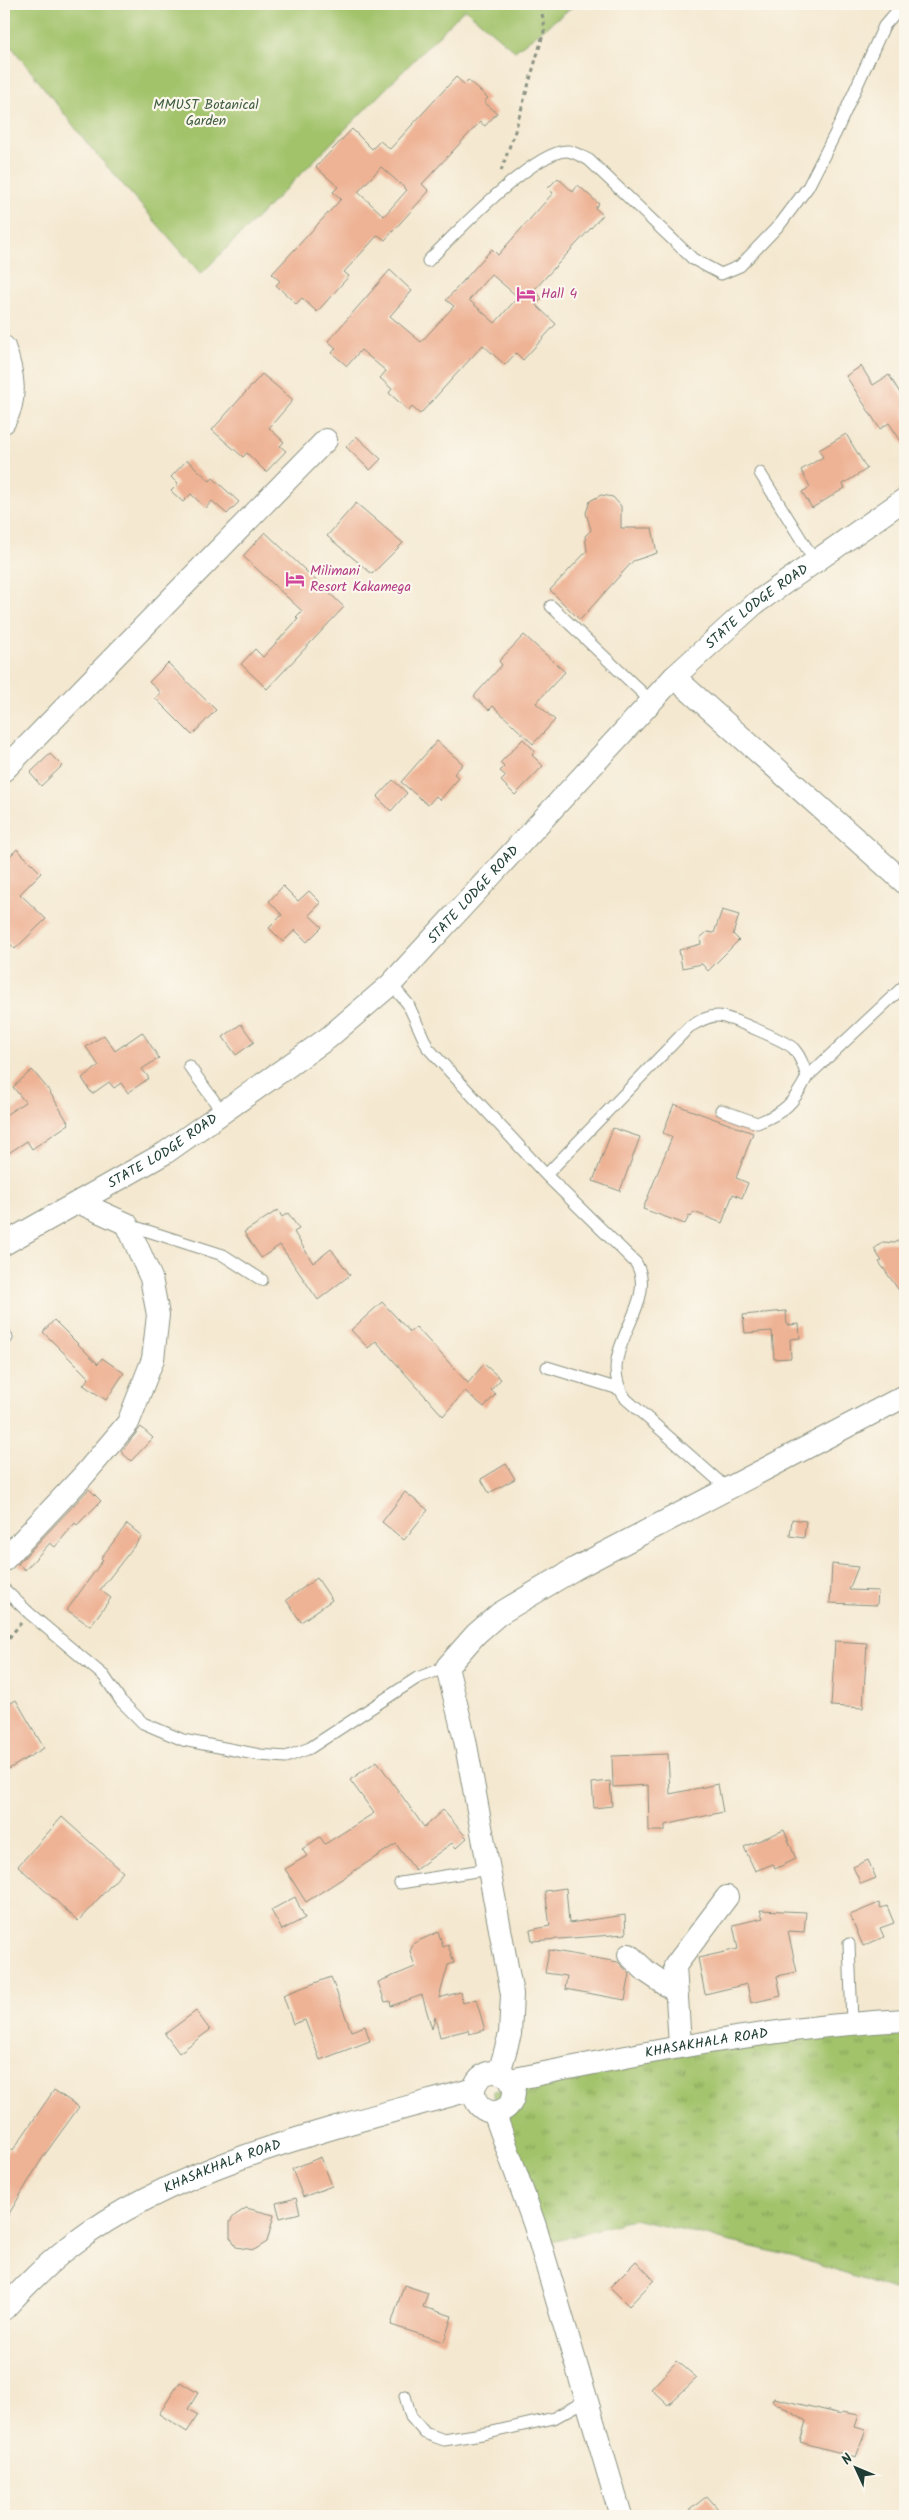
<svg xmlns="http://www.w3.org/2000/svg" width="909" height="2520" viewBox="0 0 909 2520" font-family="Kalam,sans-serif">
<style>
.grass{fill:url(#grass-tufts);stroke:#608050}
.garden{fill:#a2c36b;stroke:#608050}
.building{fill:#eeb294;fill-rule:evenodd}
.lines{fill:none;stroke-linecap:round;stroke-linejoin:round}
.lane-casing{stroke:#8a9282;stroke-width:13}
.street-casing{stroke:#8a9282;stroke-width:24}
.path{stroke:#8a9282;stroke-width:3;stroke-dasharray:4 4;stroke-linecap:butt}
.lane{stroke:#fff;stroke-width:11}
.street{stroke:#fff;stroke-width:22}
.labels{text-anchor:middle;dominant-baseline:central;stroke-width:4.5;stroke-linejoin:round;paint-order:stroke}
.park-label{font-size:14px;fill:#405e42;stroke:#fbf7ec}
.hotel-label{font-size:14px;fill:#b23c85;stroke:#fbf7ec;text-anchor:start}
.street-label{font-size:14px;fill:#1f3d34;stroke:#fbf7ec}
</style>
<defs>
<pattern id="grass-tufts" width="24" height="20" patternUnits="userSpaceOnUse" patternTransform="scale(1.25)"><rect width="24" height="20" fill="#a2c36b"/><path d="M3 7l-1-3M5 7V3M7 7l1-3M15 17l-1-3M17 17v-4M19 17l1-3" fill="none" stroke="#83a059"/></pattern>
</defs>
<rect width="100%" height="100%" fill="#fbf7ec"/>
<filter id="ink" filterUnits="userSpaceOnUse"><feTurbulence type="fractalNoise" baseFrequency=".02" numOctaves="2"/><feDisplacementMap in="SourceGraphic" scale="10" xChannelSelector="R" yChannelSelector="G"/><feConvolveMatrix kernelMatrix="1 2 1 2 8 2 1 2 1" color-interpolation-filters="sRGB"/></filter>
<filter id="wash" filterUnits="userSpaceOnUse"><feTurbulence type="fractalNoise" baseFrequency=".0096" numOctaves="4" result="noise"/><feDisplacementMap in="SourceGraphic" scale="20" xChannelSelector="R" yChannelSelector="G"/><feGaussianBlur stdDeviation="1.12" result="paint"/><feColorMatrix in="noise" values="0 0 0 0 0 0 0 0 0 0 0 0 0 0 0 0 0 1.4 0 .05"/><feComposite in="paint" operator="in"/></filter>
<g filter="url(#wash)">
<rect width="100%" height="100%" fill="#f4e8d0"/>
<path class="grass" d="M905 2036V2294L795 2257 634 2219 535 2247 493 2091 701 2049 816 2037Z"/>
<path class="garden" d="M4 4H576L515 51 465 9 201 274 91 148 4 37Z"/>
<g id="blocks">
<path class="building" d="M456 77 464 84 468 80 488 98 484 102 497 113 485 126 480 122 422 184 429 191 385 240 378 235 344 272 349 276 317 312 302 298 296 304 276 285 280 281 272 274 341 199 333 192 338 187 316 167 352 129 372 149 380 141 390 149ZM381 167 407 190 384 216 358 192Z
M558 178 573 192 578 185 599 204 595 208 603 215 534 290 542 298 536 305 556 324 523 360 516 353 505 365 483 345 420 414 412 407 409 411 389 393 392 389 380 378 386 371 361 350 347 366 332 353 336 348 328 341 390 270 412 291 390 316 421 342 454 306 446 300 492 249 498 255 553 193 548 188ZM491 274 518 297 495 323 469 300Z
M861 366 873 385 889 375 905 401V447L889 423 880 429 846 376Z
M262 374 293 400 269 428 284 442 280 446 286 451 266 472 247 453 243 457 212 430Z
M846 434 867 469 843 484 845 488 812 508 802 492 810 487 801 470 823 457 819 450Z
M356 436 381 459 370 470 346 447Z
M187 460 210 481 213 478 239 502 227 514 212 501 206 508 191 494 183 502 171 491 178 484 171 477Z
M601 495 613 497 621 506V528H652L657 553 633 561 580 620 550 590 587 551 585 536 591 530 586 513 590 501Z
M356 503 403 543 372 574 327 536Z
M265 532 344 607 267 689 241 664 255 649 263 657 298 619 296 617 302 611 243 556Z
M524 635 565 672 536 703 555 720 533 744 493 706 489 710 474 696 502 665 499 661Z
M168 663 216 710 192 735 155 698 161 693 149 682Z
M523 739 535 751 532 755 543 766 515 795 501 781 506 776 500 771 504 767 500 763Z
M437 741 463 764 454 774 459 778 440 800 436 796 428 805 401 782Z
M50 754 62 766 41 786 30 773Z
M393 780 407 793 391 811 377 797Z
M17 849 41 873 20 894 46 919 15 949 4 937V862Z
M283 886 298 901 309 891 321 903 309 915 322 927 307 942 295 930 283 942 269 928 282 915 269 901Z
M722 910 739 915 733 934 739 940 708 971 702 964 682 968 679 950 701 944 700 938 707 932 714 933Z
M241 1024 254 1042 236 1055 223 1037Z
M142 1032 159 1058 142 1069 149 1078 128 1093 121 1083 114 1088 109 1082 92 1094 82 1078 99 1066 86 1047 104 1035 115 1051Z
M32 1070 48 1089 69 1124 32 1149 27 1141 4 1156V1116L25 1102 13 1087Z
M674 1104 753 1133 736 1178 748 1183 742 1198 733 1194 722 1223 694 1212 691 1217 689 1216 685 1224 643 1209 672 1137 663 1133Z
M613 1128 640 1137 620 1191 593 1181Z
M278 1210 282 1217 288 1213 299 1229 294 1232 313 1263 331 1249 350 1275 318 1300 280 1245 261 1258 244 1232Z
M905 1235V1299L879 1262 882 1261 874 1249 883 1242 895 1243Z
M382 1302 410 1332 416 1327 468 1383 484 1364 501 1379 491 1390 496 1394 484 1407 465 1391 443 1416 376 1341 368 1348 351 1330Z
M786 1311 787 1325 799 1324 800 1338 790 1339 791 1358 774 1359 772 1331 745 1333 743 1315Z
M54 1320 98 1364 102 1358 124 1373 106 1400 83 1385 89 1378 43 1332Z
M141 1427 153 1438 131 1461 121 1452Z
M506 1464 515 1479 489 1493 481 1479Z
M89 1489 101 1501 77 1525 75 1523 55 1547 50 1543 25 1570 18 1564Z
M405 1492 428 1510 404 1540 382 1522Z
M792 1519 806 1521 804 1538 790 1536Z
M127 1524 142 1536 100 1590 111 1598 90 1626 67 1610 103 1560 101 1558Z
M832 1564 858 1567 849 1590 878 1591 877 1605 830 1603Z
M317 1578 332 1600 301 1622 286 1600Z
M835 1641 867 1643 863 1708 831 1706Z
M16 1700 44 1748 4 1772V1707Z
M668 1754 670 1794 718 1784 723 1812 665 1825V1831H649L648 1785 613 1787 612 1756Z
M377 1761 424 1827 443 1810 467 1838 456 1848 452 1843 415 1870 396 1844 306 1902 285 1869 307 1856 302 1849 320 1837 325 1844 374 1813 350 1780Z
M610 1781 612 1806 594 1808 592 1783Z
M62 1817 123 1872 78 1921 18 1866Z
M784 1830 796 1859 775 1869 773 1864 755 1871 744 1847Z
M868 1860 876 1878 861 1884 853 1867Z
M566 1888 569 1923 625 1915 626 1934 532 1941 530 1930 550 1926 545 1891Z
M295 1897 305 1918 282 1930 271 1910Z
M879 1903 881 1908 887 1906 894 1923 880 1928 884 1937 863 1946 850 1915Z
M760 1910 806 1912 804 1932 788 1931 797 1972 777 1976 781 1996 751 2003 747 1984 705 1994 698 1958 738 1949 733 1925 763 1918Z
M438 1932 443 1947 448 1945 454 1963 448 1965 439 1998 460 1992 463 2003 476 1999 485 2030 469 2034 468 2030 440 2037 435 2017 432 2029 422 1995 391 2006 390 2001 385 2002 378 1982 415 1967 410 1951 414 1943Z
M549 1950 618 1962 630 1974 625 2000 565 1989 567 1976 545 1973Z
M331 1977 351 2031 365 2026 370 2041 320 2060 305 2020 293 2024 283 1995Z
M196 2011 210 2030 179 2053 165 2034Z
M54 2090 79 2107 43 2157 4 2222V2157L9 2148 13 2150Z
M321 2157 332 2186 303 2197 292 2169Z
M296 2198 300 2213 280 2218 276 2203Z
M246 2208 274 2215 267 2242 254 2250 236 2247 230 2237V2222L234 2216Z
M636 2261 654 2280 629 2306 610 2287Z
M404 2285 428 2293 423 2307 452 2316 444 2342 391 2325Z
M677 2361 697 2378 668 2405 651 2389Z
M180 2382 198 2393 188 2409 198 2415 187 2432 159 2414Z
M774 2398 841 2414 842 2412 859 2415 855 2427 866 2430 856 2457 800 2442 806 2421 772 2401Z
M707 2496 724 2516H682Z"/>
</g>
</g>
<g filter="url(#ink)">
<use href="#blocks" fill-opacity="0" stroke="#8a9282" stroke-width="1"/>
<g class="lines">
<g class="lane-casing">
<path id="lane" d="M428 261C452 237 535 149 568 151 574 152 583 157 589 160L693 259 721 274 740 266 781 223 808 187 836 132 884 26 903 4
M760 473 814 560
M551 606 652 702
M391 984 408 1004 428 1048 546 1175 636 1263C661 1306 591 1352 626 1399L729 1490
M189 1066 223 1113
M807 1077 905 985
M546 1175 689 1027C698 1022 707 1016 718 1016 728 1016 788 1042 794 1049 801 1057 804 1067 807 1077 794 1103 784 1113 757 1123L721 1110
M129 1225 223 1255 262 1280
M4 1332 7 1338
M547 1367 619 1389
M4 1589 29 1613 104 1676 121 1701 143 1723 183 1740 260 1755 286 1757 310 1748 417 1678 447 1667
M400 1883 489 1869
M849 1944 852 2022
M405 2396 411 2417 425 2433 444 2440 488 2433 554 2418 585 2401"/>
</g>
<g class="street-casing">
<g id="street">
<path d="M4 347C13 372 18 399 4 422"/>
<path d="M674 677 905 883"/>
<path d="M4 770 326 440"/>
<path id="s1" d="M4 1244 165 1153 328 1038 391 984 674 677 753 605 905 499"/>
<path d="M4 1560 83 1476 128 1423 153 1359 158 1315 151 1278 127 1224 80 1203"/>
<path d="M629 1955 647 1972 675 1991"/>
<path d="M680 2045 675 1966 727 1897"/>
<circle cx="494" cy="2092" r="20"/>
<path d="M499 2073 510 2034 512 1994 465 1740 447 1667 476 1634 499 1614 576 1568 905 1396"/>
<path id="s2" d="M510 2080C641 2053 772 2027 905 2020"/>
<path d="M494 2112 535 2226 621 2516"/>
<path id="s3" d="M4 2309C25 2286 47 2263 73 2244 181 2162 344 2125 474 2089"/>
</g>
</g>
<path class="path" d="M501 171 515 131 545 28 540 4
M4 1644 21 1623"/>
<use href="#lane" class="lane"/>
<use href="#street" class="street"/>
</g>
</g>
<defs>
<g id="hotel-bare" transform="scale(1.5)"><path d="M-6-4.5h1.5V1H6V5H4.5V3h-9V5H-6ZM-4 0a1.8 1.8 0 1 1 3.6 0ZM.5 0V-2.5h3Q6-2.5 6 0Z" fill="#d1479c" stroke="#fbf7ec" stroke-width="2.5" paint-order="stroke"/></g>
</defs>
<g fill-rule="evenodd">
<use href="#hotel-bare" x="526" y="294"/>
<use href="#hotel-bare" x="295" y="579"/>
</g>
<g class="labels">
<g class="park-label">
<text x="206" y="105">MMUST Botanical<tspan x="206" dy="16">Garden</tspan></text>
</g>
<g class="hotel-label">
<text x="541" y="294">Hall 4</text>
<text x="310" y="571">Milimani<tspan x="310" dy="16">Resort Kakamega</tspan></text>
</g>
<g class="street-label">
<text stroke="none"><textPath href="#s1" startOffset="994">STATE LODGE ROAD</textPath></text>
<text stroke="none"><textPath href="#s1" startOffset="589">STATE LODGE ROAD</textPath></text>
<text stroke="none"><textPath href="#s1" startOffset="184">STATE LODGE ROAD</textPath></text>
<text stroke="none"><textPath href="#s2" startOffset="200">KHASAKHALA ROAD</textPath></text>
<text stroke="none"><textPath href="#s3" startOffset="264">KHASAKHALA ROAD</textPath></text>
</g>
</g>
<rect width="909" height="2520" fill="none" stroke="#fbf7ec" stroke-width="20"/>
<g transform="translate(856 2468) rotate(314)" stroke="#fbf7ec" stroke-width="4" paint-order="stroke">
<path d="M0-4L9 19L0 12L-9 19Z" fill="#1f3d34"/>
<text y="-8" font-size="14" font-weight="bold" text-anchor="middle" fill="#1f3d34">N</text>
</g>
</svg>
